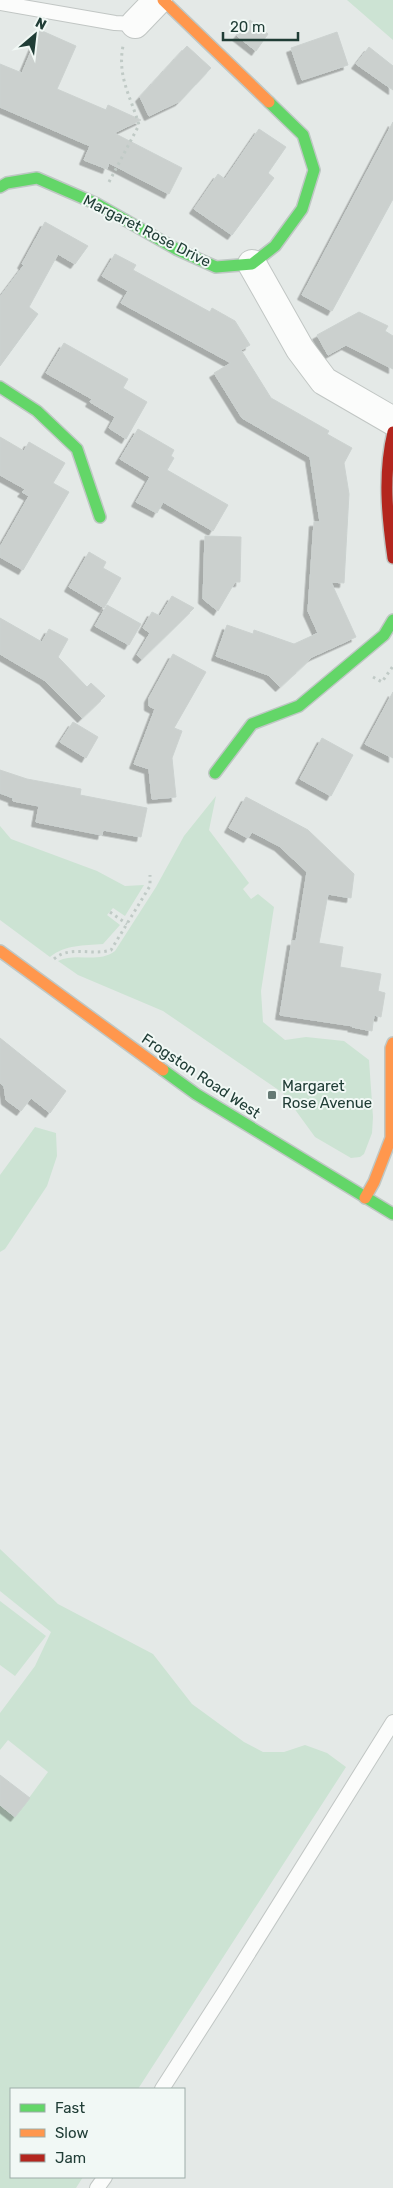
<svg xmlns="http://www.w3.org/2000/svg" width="393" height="2188" viewBox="0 0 393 2188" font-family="Rubik,sans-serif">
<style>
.green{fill:#cce3d3}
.building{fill:#cbd0ce;stroke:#ccd2d0;filter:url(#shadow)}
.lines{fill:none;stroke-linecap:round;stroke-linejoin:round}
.lane-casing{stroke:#c1c6c4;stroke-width:16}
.street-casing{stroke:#c1c6c4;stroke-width:30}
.fast-casing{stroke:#bfc7c4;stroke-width:14}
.slow-casing{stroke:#bfc7c4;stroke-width:14}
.jam-casing{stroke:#bfc7c4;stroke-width:14}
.path{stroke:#c0cac6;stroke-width:3;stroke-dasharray:2.5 4;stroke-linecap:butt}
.lane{stroke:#fbfcfb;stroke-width:14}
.street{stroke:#fbfcfb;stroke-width:28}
.fast{stroke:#63d668;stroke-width:11}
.slow{stroke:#ff974d;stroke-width:11}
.jam{stroke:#b3261e;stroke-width:11}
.poi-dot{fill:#657974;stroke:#f1f8f5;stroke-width:2}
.labels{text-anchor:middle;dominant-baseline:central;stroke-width:4;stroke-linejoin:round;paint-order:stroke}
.street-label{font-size:15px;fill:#203d36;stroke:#f1f8f5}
.poi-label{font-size:15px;fill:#203d36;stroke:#f1f8f5;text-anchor:start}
</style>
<defs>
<filter id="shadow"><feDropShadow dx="-4.5" dy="4.5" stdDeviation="0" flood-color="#0004"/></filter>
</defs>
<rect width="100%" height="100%" fill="#e4e9e7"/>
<path class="green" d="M347 0H393V40Z
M216 796 209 830 249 883 243 889 251 899 258 894 274 907 261 991 263 1022 285 1040 306 1037 344 1041 369 1060 373 1117 372 1133 364 1154 360 1157 351 1158 315 1137 283 1093 163 1011 78 975 58 961C77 952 97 964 115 951L156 887 184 836Z
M0 826 11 839 97 871 125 886 144 885 125 916 113 908 107 915 120 925 103 944C83 946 66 944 50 957L0 920Z
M35 1127 56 1133 57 1156 47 1186 5 1249 0 1252V1175Z
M0 1549 58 1604 153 1654 192 1704 244 1742 263 1752H284L305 1745 327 1753 346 1767 138 2089H11V2177H83L76 2188H0V1805L15 1817 48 1772 8 1740 0 1750V1713L35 1666 51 1632 0 1591Z
M0 1601 46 1636 15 1676 0 1665Z"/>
<path class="building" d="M250 20 268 34 256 51 237 36Z
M40 30 76 46 57 89 106 110 108 105 141 120 114 133 182 168 169 194 109 163 107 169 84 160 90 146 0 107V64L22 73Z
M337 32 348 65 302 80 291 48Z
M187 46 211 68 180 101 149 116 140 97Z
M369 47 393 66V90L356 64Z
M393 122V199L332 311 302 295Z
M259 129 286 147 268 173 274 178 232 235 194 209 218 174 225 179Z
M45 222 88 246 75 264 58 254 29 307 38 314 0 366V297L24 265 22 264Z
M115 254 136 265 133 270 210 312 212 308 235 321 250 345 241 350 271 398 329 431 327 434 352 448 344 463 349 494 344 583 331 582 356 637 312 657 280 687 268 675 216 656 227 625 253 634 254 630 294 644 318 633 308 611 314 522H320L310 457 242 418 214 373 231 363 121 303 128 291 102 276Z
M359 312 388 326 385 331 393 336V369L346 345 328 355 317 335Z
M64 343 128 379 123 388 147 402 126 439 109 428 115 417 90 402 92 399 46 373Z
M138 429 174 450 171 456 174 458 167 470 228 505 213 531 163 502 157 513 136 502 150 477 120 459Z
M0 437 24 451 29 442 65 463 53 483 69 492 23 570 0 557V547L29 496 22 492 25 489 0 475Z
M205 536 241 537 240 582H235L218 611 203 599Z
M89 552 106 562 103 568 121 578 104 608 69 587Z
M172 596 194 608 142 659 137 655 150 633 143 628 152 612 160 616Z
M107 605 141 624 129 645 95 626Z
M0 618 42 642 49 629 68 639 58 657 87 687 91 683 105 696 82 718 44 680 0 654Z
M173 654 206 672 174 728 182 731 172 758 176 797 152 799 149 769 134 764 155 709 149 706V698Z
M393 692V758L365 744Z
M73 722 98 737 86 758 60 742Z
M322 738 353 755 331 796 300 779Z
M0 770 27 779 81 789 80 795 147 808 141 837 103 830 102 835 36 822 39 806 13 801V798L0 793Z
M246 797 308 830 354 874 351 898 328 894 319 943 343 947 340 967 381 974 378 991 385 993 381 1017 374 1015 372 1031 352 1027 353 1026 280 1015 292 941H296L307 872 279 846 252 832 248 838 229 828Z
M0 1038 66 1091 50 1113 31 1098 21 1111 6 1100 4 1086 0 1083Z
M0 1775 30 1798 15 1817 0 1805Z"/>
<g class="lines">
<g class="lane-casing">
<path id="lane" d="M0 3 115 23 135 24
M162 2089 223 1994 393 1722
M97 2188 105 2177"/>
</g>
<g class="street-casing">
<path id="street" d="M135 24 158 0
M252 264 300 349 324 381 393 421"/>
</g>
<g class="fast-casing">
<path id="fast" d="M0 187 7 183 37 178 97 204 176 249 216 267 252 264 275 246 302 209 314 170 303 135 269 102
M0 387 37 411 77 449 100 517
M215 773 252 724 299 706 384 635 393 620
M163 1070 196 1094 393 1214"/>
</g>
<g class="slow-casing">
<path id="slow" d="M163 0 269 102
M0 951 163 1070
M365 1198 374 1182 391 1138V1048L393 1043"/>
</g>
<g class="jam-casing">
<path id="jam" d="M393 432C383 474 387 515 393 558"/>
</g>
<path class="path" d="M109 182 139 125C131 97 117 77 123 46
M373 677 382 682 393 666
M110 912 127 924
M54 959C70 945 92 956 111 950L150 886V875"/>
<use href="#lane" class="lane"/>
<use href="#street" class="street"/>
<use href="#fast" class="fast"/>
<use href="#slow" class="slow"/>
<use href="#jam" class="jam"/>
</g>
<rect class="poi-dot" x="267" y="1090" width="10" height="10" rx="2.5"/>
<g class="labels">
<g class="street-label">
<text transform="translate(147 231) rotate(27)">Margaret Rose Drive</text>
<text transform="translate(201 1076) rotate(34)">Frogston Road West</text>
</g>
<g class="poi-label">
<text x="282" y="1086">Margaret<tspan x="282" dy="17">Rose Avenue</tspan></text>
</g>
</g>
<rect x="10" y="2088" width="175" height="90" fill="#f1f8f5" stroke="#9dada9"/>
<rect x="20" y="2104" width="25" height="8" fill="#63d668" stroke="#9dada9"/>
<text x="55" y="2113" font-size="15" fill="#203d36">Fast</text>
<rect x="20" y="2129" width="25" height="8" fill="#ff974d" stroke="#9dada9"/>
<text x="55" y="2138" font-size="15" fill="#203d36">Slow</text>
<rect x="20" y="2154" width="25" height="8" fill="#b3261e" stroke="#9dada9"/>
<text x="55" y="2163" font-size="15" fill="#203d36">Jam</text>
<g transform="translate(35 35) rotate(28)" stroke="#f1f8f5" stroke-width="4" paint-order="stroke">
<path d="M0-4L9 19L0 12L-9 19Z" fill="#203d36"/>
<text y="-8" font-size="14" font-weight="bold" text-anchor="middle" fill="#203d36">N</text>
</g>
<path d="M223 32v8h75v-8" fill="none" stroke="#203d36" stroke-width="2.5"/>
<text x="230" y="32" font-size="15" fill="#203d36" stroke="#f1f8f5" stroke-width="4" paint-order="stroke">20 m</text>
</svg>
